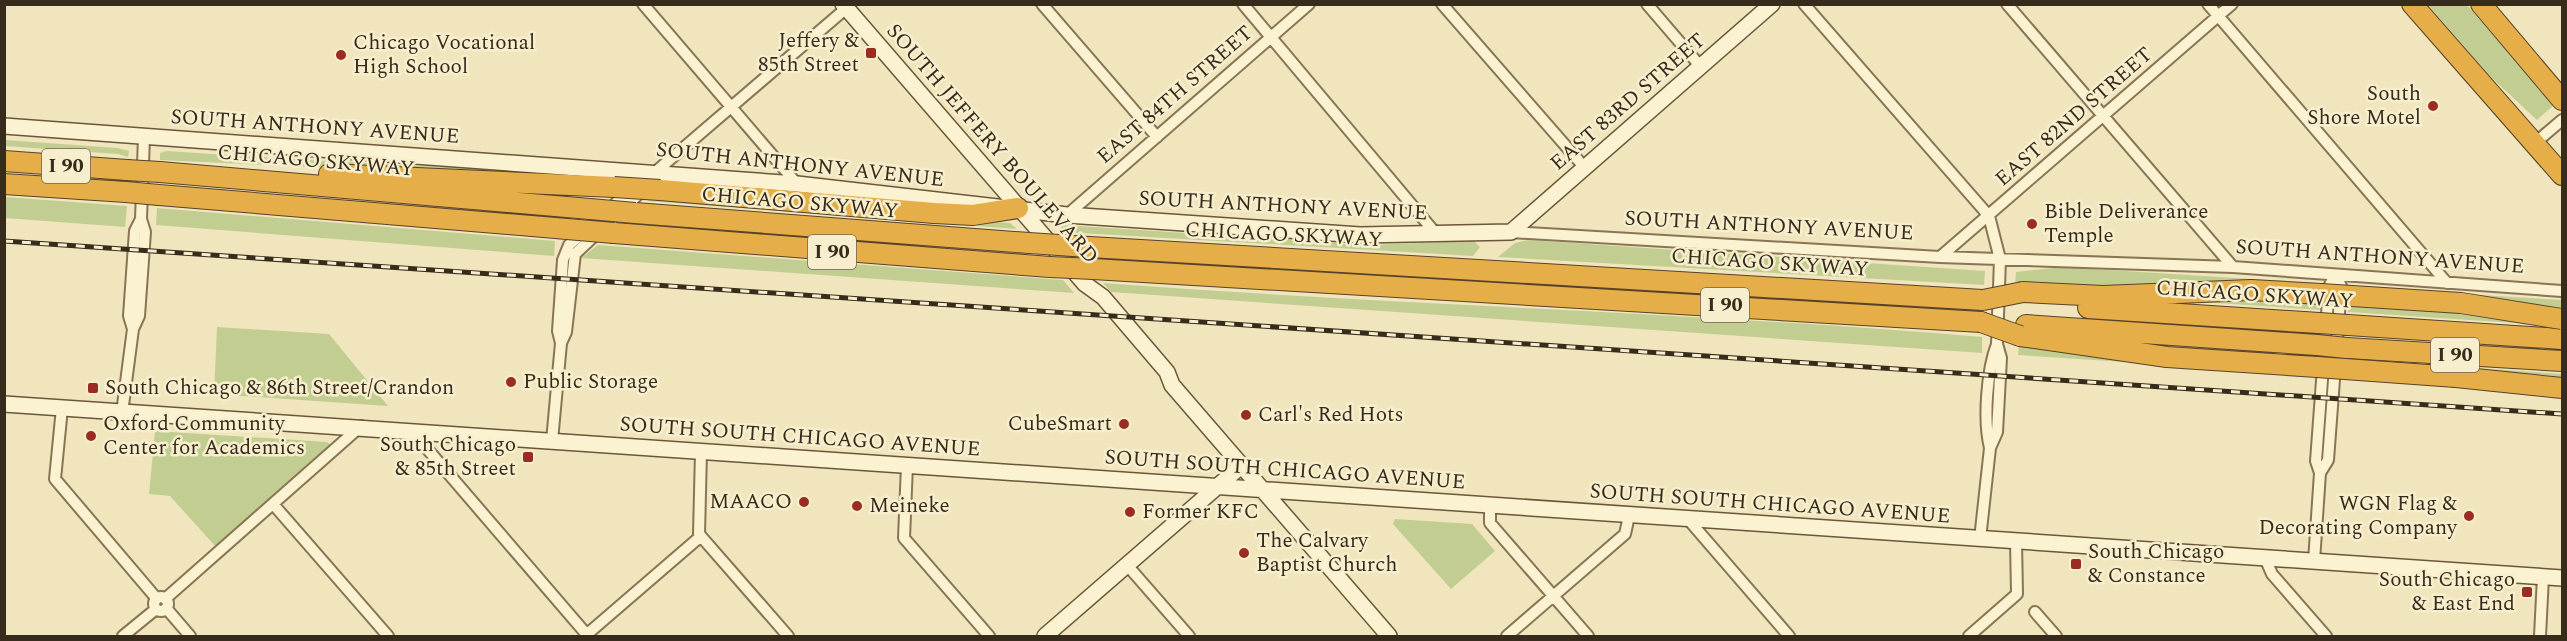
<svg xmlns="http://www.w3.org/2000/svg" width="2567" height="641" viewBox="0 0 2567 641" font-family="Spectral,serif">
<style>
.green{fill:#c2ce91}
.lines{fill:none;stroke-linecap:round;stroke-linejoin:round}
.street-casing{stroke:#887555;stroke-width:14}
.secondary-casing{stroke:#6a5639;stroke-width:18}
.highway-casing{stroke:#56422a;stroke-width:22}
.street{stroke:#faf2d0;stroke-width:10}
.secondary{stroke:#faf2d0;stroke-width:15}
.highway{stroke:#e5ae48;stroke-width:20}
.rail-casing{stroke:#372b1b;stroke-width:5}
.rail{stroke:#f7eecd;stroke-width:3;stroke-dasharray:9;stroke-linecap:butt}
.highway-bridge-casing{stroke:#56422a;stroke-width:22;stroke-linecap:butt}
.highway-bridge{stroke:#e5ae48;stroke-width:20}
.poi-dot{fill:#9a2c22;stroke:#f7eecd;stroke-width:2}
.labels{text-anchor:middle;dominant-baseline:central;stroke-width:5;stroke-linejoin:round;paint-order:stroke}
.shield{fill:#f7eecd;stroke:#716650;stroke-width:1.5}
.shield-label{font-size:20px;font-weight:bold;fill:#372b1b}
.poi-label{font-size:21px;fill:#372b1b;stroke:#f7eecd;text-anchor:start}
.street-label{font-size:21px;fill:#372b1b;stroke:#f7eecd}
</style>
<rect width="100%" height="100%" fill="#f0e5bd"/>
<path class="green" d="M2428 5H2467L2554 105 2537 120 2491 77Z
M5 140 117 148 129 151 128 157 118 154 5 146Z
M167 151C318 162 469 167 620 177L553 178 160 160V153Z
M653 196 1010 223 1017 229 648 201Z
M5 197 127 206 125 227 5 218Z
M157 208 555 241 554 256 156 225Z
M1063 225 1366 245 1474 241 1480 247 1473 256 1063 232 1060 229Z
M1528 240 1985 271 1984 285 1498 257 1515 243Z
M598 245 1063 280 1074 293 581 258Z
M2061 267 2317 283 2322 285 2113 289 2015 287 2016 272Z
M1103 283C1396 305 1690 312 1982 337V353L1111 292Z
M2352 287 2562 300V326L2348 312Z
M2202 299 2321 301V310L2202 302Z
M217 327 329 334 388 406 214 394Z
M2020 340 2140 363 2018 355Z
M2346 359 2562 374V381L2346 362Z
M155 431 327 442 330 444V449L216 547 170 496 149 494Z
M1395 519 1472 524 1495 551 1451 589 1393 524Z"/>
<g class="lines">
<g class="street-casing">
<path id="street" d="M643 4 797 184
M1042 4 1157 137
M1243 4 1437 235
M1442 4 1585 168
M1647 4 1701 67
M1804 4 1989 216 2000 259 1997 344 2001 358 1997 432 1990 448 1980 539
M2007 4 2233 267
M2208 4 2447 283
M2535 143 2562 120
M653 174 850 5
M1067 215 1309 4
M141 219 135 231 129 316 133 329 139 316 145 232 141 219 144 137
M1511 232 1940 257 2233 267 2562 291
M1940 257 2232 4
M561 343 558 331 563 260 569 245 633 188
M62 408 55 479 157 599
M122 413 133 329
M411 430 588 636
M552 441 561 343 566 332 575 254 644 189
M1990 448C1983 420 1987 370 1997 344
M701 452 699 534 788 636
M907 465 904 538 989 636
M2320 473 2328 460 2341 286 2335 275
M273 504 388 636
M1490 505V523L1588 636
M1687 518 1789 636
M2265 558 2272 574 2326 636
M2314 561 2320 473 2316 461 2329 287 2335 275
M1127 565 1189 636
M154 604a7 7 0 1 1 14 0a7 7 0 1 1-14 0Z
M165 599 361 426
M166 608 190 636
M2035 612 2056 636
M123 636 156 609
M585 636 701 536
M1507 636 1625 534 1629 516
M1969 636 2017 594 2016 541
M2540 636 2543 577"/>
</g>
<g class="secondary-casing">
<path id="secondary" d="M843 4 1085 284 1103 297 1167 372 1172 385 1389 636
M4 126 797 184 1067 215 1360 235 1511 232 1772 4
M4 404 2562 578
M1045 636 1241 466"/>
</g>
<g class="highway-casing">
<path id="highway" d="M2412 4 2562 175
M2481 4 2562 100
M4 161 127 170
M160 172 590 209
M329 174 614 187
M4 184 126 192
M660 190 934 213 973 215 1018 208
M159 195 567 229
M635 213 1029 243
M614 233 1050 267
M1073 246 1983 300
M1093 269 1981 322
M2023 292 2103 296 2251 290 2321 294
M2088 308 2319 323
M2026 325 2317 345
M2348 325 2562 339
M2020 336 2167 357 2317 367
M2347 348 2562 361
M2456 377 2562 388"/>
</g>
<use href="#street" class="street"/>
<use href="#secondary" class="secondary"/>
<use href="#highway" class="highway"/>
<g class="rail-casing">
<path id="rail" d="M4 241 2562 414"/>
</g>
<use href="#rail" class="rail"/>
<g class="highway-bridge-casing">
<path id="highway-bridge" d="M127 170 160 172
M614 187 660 190
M126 192 159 195
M590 209 635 213
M567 229 614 233
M1029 243 1073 246
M1050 267 1093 269
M2321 294 2461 303 2562 319
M1983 300 2023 292
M1981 322 2020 336
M2319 323 2348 325
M2317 345 2347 348
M2317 367 2456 377"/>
</g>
<use href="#highway-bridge" class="highway-bridge"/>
</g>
<g class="poi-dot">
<rect x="865" y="47" width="12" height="12" rx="3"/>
<circle cx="341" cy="55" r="6"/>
<circle cx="2433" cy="106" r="6"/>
<circle cx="2032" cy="224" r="6"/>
<circle cx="511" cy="382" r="6"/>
<rect x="87" y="382" width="12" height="12" rx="3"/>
<circle cx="1246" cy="415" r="6"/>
<circle cx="1124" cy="424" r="6"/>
<circle cx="91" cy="436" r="6"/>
<rect x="522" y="451" width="12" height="12" rx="3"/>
<circle cx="804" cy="502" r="6"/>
<circle cx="857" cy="506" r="6"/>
<circle cx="1130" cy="512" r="6"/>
<circle cx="2469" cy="516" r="6"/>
<circle cx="1244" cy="553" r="6"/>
<rect x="2070" y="558" width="12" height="12" rx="3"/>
<rect x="2521" y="586" width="12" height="12" rx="3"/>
</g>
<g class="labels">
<g class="shield">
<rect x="42" y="149" width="48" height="34" rx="4.5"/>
<rect x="808" y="235" width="48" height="34" rx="4.5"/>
<rect x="1701" y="288" width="48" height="34" rx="4.5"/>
<rect x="2431" y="338" width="48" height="34" rx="4.5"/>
</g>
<g class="shield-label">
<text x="66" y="166">I 90</text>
<text x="832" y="252">I 90</text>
<text x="1725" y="305">I 90</text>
<text x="2455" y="355">I 90</text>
</g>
<g class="poi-label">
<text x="859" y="41" text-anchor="end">Jeffery &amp;<tspan x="859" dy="24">85th Street</tspan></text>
<text x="353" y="43">Chicago Vocational<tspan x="353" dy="24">High School</tspan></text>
<text x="2421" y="94" text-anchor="end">South<tspan x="2421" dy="24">Shore Motel</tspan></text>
<text x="2044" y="212">Bible Deliverance<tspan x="2044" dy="24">Temple</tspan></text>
<text x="523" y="382">Public Storage</text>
<text x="105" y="388">South Chicago &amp; 86th Street/Crandon</text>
<text x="1258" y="415">Carl's Red Hots</text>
<text x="103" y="424">Oxford Community<tspan x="103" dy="24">Center for Academics</tspan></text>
<text x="1112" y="424" text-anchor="end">CubeSmart</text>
<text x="516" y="445" text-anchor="end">South Chicago<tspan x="516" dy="24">&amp; 85th Street</tspan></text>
<text x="792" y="502" text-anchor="end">MAACO</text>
<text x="2457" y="504" text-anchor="end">WGN Flag &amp;<tspan x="2457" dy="24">Decorating Company</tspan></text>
<text x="869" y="506">Meineke</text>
<text x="1142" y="512">Former KFC</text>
<text x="1256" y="541">The Calvary<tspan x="1256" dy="24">Baptist Church</tspan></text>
<text x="2088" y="552">South Chicago<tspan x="2088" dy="24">&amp; Constance</tspan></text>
<text x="2515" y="580" text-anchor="end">South Chicago<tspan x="2515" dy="24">&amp; East End</tspan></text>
</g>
<g class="street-label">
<text transform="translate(1175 95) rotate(-41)">EAST 84TH STREET</text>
<text transform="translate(1628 102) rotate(-41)">EAST 83RD STREET</text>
<text transform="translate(2074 117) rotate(-41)">EAST 82ND STREET</text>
<text transform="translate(315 127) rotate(4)">SOUTH ANTHONY AVENUE</text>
<text transform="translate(992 144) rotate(49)">SOUTH JEFFERY BOULEVARD</text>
<text transform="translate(316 161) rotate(5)">CHICAGO SKYWAY</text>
<text transform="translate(800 165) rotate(6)">SOUTH ANTHONY AVENUE</text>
<text transform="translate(800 203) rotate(5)">CHICAGO SKYWAY</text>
<text transform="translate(1283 206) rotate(3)">SOUTH ANTHONY AVENUE</text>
<text transform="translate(1769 226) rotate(3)">SOUTH ANTHONY AVENUE</text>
<text transform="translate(1284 235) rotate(3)">CHICAGO SKYWAY</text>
<text transform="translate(2380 257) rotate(4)">SOUTH ANTHONY AVENUE</text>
<text transform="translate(1770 263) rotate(4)">CHICAGO SKYWAY</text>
<text transform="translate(2255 295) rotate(4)">CHICAGO SKYWAY</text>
<text transform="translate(800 437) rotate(4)">SOUTH SOUTH CHICAGO AVENUE</text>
<text transform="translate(1285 470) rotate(4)">SOUTH SOUTH CHICAGO AVENUE</text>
<text transform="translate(1770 504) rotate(4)">SOUTH SOUTH CHICAGO AVENUE</text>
</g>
</g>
<rect width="2567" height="641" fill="none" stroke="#372b1b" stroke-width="12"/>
</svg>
